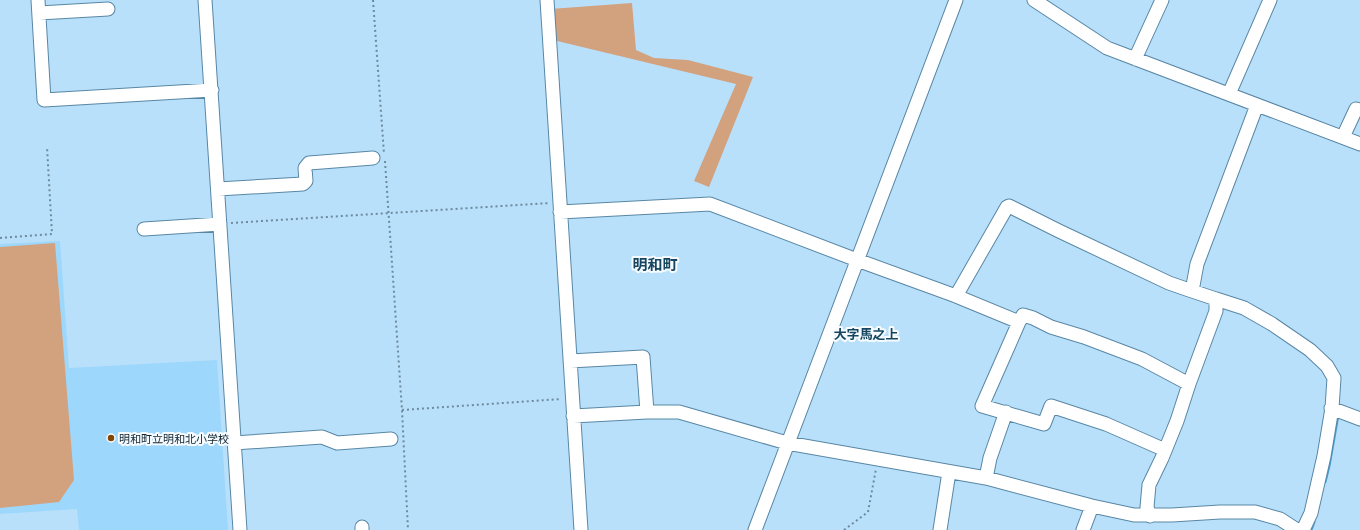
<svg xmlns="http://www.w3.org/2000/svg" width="1360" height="530" viewBox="0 0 1360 530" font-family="'Noto Sans','Noto Sans JP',sans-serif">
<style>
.built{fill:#9ed7fc}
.green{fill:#d2a17d}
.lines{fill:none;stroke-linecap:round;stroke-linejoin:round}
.stream{stroke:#469fd2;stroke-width:3}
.minor-casing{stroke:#5887a5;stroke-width:15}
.path{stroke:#6c8a9e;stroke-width:2;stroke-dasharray:2 3;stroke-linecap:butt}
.minor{stroke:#fff;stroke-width:13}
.poi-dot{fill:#844605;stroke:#f6fbff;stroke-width:1.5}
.labels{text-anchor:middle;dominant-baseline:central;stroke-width:4;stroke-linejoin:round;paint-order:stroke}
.poi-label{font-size:11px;fill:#112531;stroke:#f6fbff;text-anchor:start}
.quarter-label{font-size:13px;font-weight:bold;fill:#15455f;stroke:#f6fbff}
.district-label{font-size:15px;font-weight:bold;fill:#15455f;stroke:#f6fbff}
</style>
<rect width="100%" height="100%" fill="#b9e0fa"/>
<path class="built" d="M60 241 69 368 217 360 228 530H79L77 509 0 514V244Z"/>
<path class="green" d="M632 3 636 50 654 58 688 60 753 77 709 187 694 181 736 84 553 40 550 9Z
M55 243 74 480 59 502 0 508V247Z"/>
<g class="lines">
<path class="stream" d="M1325 482 1329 466 1338 415
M1311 530 1314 522"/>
<g class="minor-casing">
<path id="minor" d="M38 0 44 100 212 90
M205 0 240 530
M547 0 581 530
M1034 0 1107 48 1360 144
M39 13 108 9
M1135 59 1162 0
M1229 94 1270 0
M1343 137 1356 109 1360 110
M218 189 303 184 306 181 305 168 309 163 373 158
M560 212 710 204 857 260 956 296 1019 322
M144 229 220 224
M956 296 1007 207 1009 206 1059 231 1169 283 1192 291
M1216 299 1244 308 1272 324 1310 350 1327 366 1334 378 1332 408 1324 456 1311 513 1303 530
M570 361 643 357 647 412
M1331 408 1360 419
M573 416 647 412H679L787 443 986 478 1092 506 1134 515H1172L1220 512H1255L1280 519 1297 530
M234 443 322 437 337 443 391 439
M1165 450 1106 424 1051 406 1044 424 982 406 1019 322 1023 315 1033 318 1051 327 1084 337 1142 359 1189 384
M986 478 990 458 1006 412
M1150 516 1147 507 1149 485 1162 458 1177 421 1189 384 1216 311V299L1192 291 1197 264 1257 105
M362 527V530
M755 530 956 0
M940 530 949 472
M1083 530 1092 506"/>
</g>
<path class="path" d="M373 0 384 154
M385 161 402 410 408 530
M231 223 550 203
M0 238 52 234 47 147
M402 410 561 399
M844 530 868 512 876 469"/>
<use href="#minor" class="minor"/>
</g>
<circle class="poi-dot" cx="111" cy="438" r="4"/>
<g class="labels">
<g class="poi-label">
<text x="119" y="438">明和町立明和北小学校</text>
</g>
<g class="quarter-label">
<text x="866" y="334">大字馬之上</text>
</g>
<g class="district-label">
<text x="655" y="264">明和町</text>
</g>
</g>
</svg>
